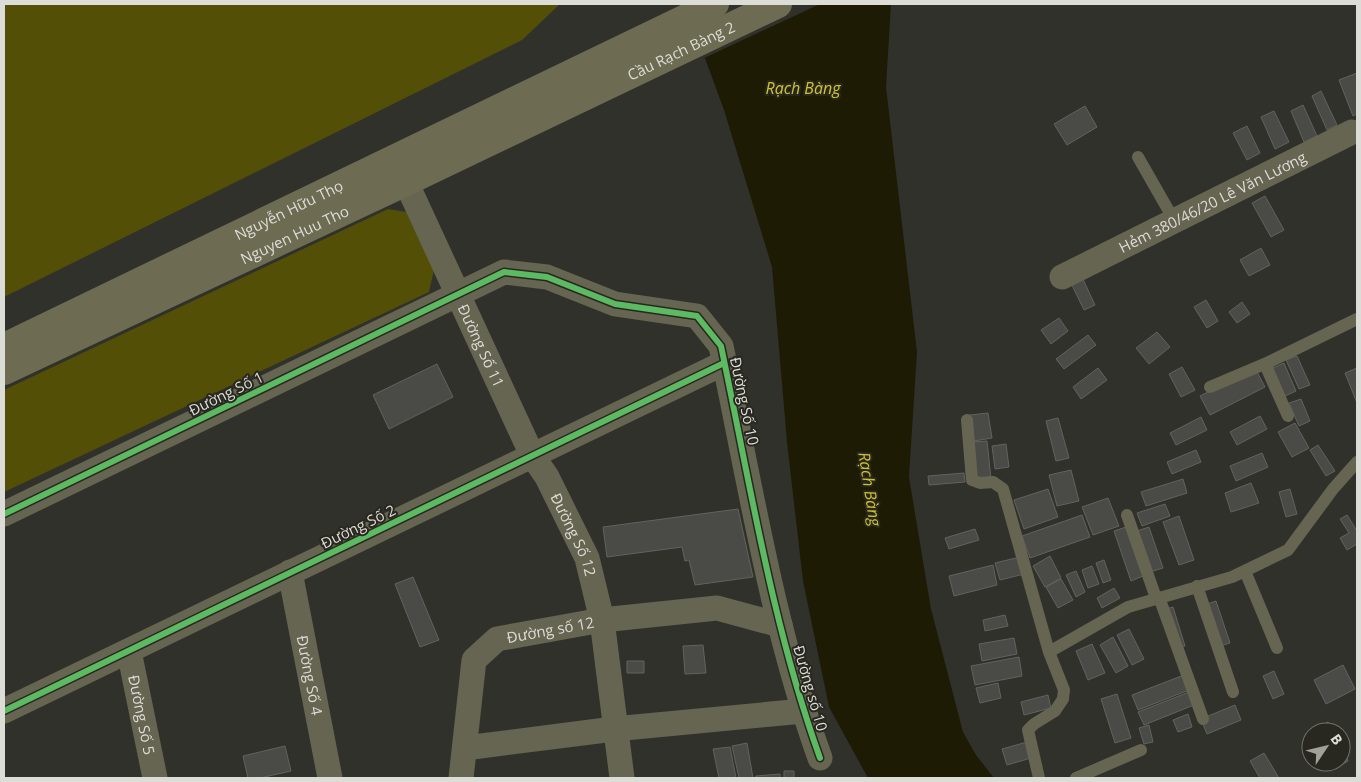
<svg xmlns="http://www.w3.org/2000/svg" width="1361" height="782" viewBox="0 0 1361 782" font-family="'Open Sans',sans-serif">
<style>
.green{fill:#544f07}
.water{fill:#1e1b04}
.pier{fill:#31312c}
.building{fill:#4a4a46;stroke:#62625e}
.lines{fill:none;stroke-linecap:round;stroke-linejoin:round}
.lane{stroke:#666551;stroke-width:12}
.street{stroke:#666551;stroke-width:25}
.primary{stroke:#6d6c52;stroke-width:28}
.cycleway-casing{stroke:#292820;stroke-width:9}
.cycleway{stroke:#5cba63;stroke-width:6}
.labels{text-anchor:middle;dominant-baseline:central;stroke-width:4;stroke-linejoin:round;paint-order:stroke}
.street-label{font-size:15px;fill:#ddddd8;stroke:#292820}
.water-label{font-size:16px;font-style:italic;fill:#cfc42e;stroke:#292820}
</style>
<rect width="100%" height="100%" fill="#31312c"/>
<path class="green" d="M4 4H560L522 40 4 297Z
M388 209 406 212 434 270 429 292 4 492V390Z"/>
<path class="water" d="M685 4H891L886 87 917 352 909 477 931 609 963 732 976 755 994 778H868L829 707 803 581 787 442 772 267 724 110Z"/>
<path class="pier" d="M682 4H820L702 59Z"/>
<path class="building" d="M1357 73V114L1353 116 1339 80Z
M1321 91 1337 125 1327 130 1312 96Z
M1303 105 1317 136 1304 142 1291 111Z
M1085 106 1097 127 1067 145 1054 124Z
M1274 111 1289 142 1275 149 1261 117Z
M1247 126 1260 153 1247 160 1233 133Z
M1265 196 1284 230 1271 237 1252 203Z
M1261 248 1270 265 1249 276 1240 260Z
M1081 275 1095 305 1084 310 1070 281Z
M1206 300 1218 321 1207 328 1194 307Z
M1242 302 1250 314 1237 323 1229 312Z
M1059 318 1068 331 1051 344 1041 330Z
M1157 332 1170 347 1149 364 1136 348Z
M1088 335 1096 345 1064 369 1056 359Z
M1297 356 1310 385 1299 389 1286 360Z
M1284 363 1296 391 1285 396 1273 368Z
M437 364 453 397 389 429 373 395Z
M1182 367 1195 390 1181 397 1169 374Z
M1098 368 1107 380 1081 399 1073 387Z
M1255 368 1265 387 1210 415 1200 396Z
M1357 368V403L1345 373Z
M1301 399 1310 421 1299 426 1289 403Z
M988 413 992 438 974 441 970 415Z
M1260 416 1267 429 1237 445 1230 432Z
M1201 417 1207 430 1176 445 1170 433Z
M1058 418 1069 458 1056 461 1046 421Z
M1295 423 1309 448 1292 457 1278 432Z
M987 441 991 479 976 480 973 442Z
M1006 444 1009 467 995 469 992 446Z
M1318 445 1335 471 1326 476 1310 450Z
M1196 450 1201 462 1172 474 1167 462Z
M1262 453 1268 467 1236 481 1230 466Z
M1071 470 1079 501 1057 506 1049 475Z
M964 473 965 482 929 485 928 476Z
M1183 479 1187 493 1146 506 1141 492Z
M1251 483 1259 503 1231 512 1225 493Z
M1048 489 1058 517 1024 529 1014 500Z
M1290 489 1297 514 1286 517 1279 492Z
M1108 498 1119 526 1093 535 1082 507Z
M1165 504 1170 516 1142 526 1137 513Z
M738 509 753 577 695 585 689 560 685 561 682 547 607 557 603 527Z
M1082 515 1090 537 1030 558 1022 536Z
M1347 515 1357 531V544L1347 550 1340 538 1349 533 1340 519Z
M1179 516 1194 560 1179 565 1163 522Z
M1126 527 1143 576 1131 581 1114 531Z
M1149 527 1163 568 1150 572 1137 531Z
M975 529 979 540 949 549 945 538Z
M1050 556 1061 578 1045 587 1033 566Z
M1020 557 1024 574 1000 580 995 563Z
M1104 560 1111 580 1103 583 1096 563Z
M993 565 997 585 954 596 949 576Z
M1092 566 1099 584 1088 588 1082 570Z
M1076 571 1085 592 1076 597 1066 575Z
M413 577 439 640 420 647 395 584Z
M1061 579 1073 600 1058 608 1046 587Z
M1114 588 1120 598 1102 608 1097 598Z
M1216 601 1230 643 1213 648 1199 607Z
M1173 607 1185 646 1175 649 1162 610Z
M1005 615 1008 626 985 631 983 620Z
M1129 629 1144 659 1132 665 1117 635Z
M1113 637 1128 666 1116 673 1100 645Z
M1014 638 1017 654 982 661 979 644Z
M1092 644 1105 673 1088 680 1076 651Z
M703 645 706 673 685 674 683 646Z
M1019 657 1022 676 975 685 971 666Z
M627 661H644V673H627Z
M1343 665 1355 689 1326 704 1314 680Z
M1274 671 1284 694 1273 699 1263 676Z
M1184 675 1189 690 1138 710 1132 695Z
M998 683 1001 698 980 703 976 688Z
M1189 692 1194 705 1144 725 1138 712Z
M1117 694 1131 738 1115 743 1101 699Z
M1048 695 1051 708 1024 715 1021 702Z
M1235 705 1241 720 1207 734 1201 719Z
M1188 714 1192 727 1178 732 1173 720Z
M1328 722 1333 732H1317L1315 729Z
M1149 725 1153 742 1144 744 1139 728Z
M1027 742 1031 758 1007 765 1002 749Z
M747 743 753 778H739L732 746Z
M1341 745 1348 761 1338 767 1335 762H1341Z
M285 746 291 771 260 778H248L243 756Z
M730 747 736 778H719L713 749Z
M1264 753 1279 778H1260L1250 761Z
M784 771H794V778H784Z
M780 774V778H756V776Z"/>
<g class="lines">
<path class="lane" d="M1138 157 1174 220
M1210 387 1269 362
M1288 416 1267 369 1269 362 1357 319
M967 420 972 480 980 483 993 482 1003 489 1049 652 1064 690 1063 699 1055 711 1034 724 1028 730 1039 778
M1127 515 1156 598
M1245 571 1277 648
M1197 586 1233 692
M1159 597 1203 719
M1049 652 1128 607 1232 577 1288 550 1333 489 1357 462
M1076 778 1141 750"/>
<g class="street">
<path id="s1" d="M406 182 532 455 547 477 587 558 602 620 622 778"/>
<path id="s2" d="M1062 277 1352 132"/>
<path d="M4 514 504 272 547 277 615 304 697 316 721 346C750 483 772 625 820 758"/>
<path id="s3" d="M290 572 330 778"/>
<path id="s4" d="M129 651 155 778"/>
<path d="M4 711 724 363"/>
<path d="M465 748 614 729 803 711"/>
<path id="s5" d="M461 778 474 660 497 639 602 620 717 608 780 625"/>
</g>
<g class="primary">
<path id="s6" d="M4 347 715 4"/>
<path id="s7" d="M4 371 406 182 778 4"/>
</g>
<g class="cycleway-casing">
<path id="cycleway" d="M4 514 504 272 547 277 615 304 697 316 721 346C750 483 772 625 820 758
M4 711 724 363"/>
</g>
<use href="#cycleway" class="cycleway"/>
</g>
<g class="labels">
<g class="street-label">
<text stroke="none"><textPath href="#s7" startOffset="749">Cầu Rạch Bàng 2</textPath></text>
<text stroke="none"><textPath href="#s2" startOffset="168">Hẻm 380/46/20 Lê Văn Lương</textPath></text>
<text stroke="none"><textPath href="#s6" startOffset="316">Nguyễn Hữu Thọ</textPath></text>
<text stroke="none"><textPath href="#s7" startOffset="321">Nguyen Huu Tho</textPath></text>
<text stroke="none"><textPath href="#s1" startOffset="180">Đường Số 11</textPath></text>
<text transform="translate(226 393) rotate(-26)">Đường Số 1</text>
<text transform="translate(745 401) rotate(78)">Đường Số 10</text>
<text transform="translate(358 526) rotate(-26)">Đường Số 2</text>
<text stroke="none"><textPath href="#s1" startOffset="391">Đường Số 12</textPath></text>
<text stroke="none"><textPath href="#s5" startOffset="204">Đường số 12</textPath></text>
<text stroke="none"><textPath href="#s3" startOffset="105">Đường Số 4</textPath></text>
<text transform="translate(811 688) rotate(74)">Đường số 10</text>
<text stroke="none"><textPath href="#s4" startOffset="65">Đường Số 5</textPath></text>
</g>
<g class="water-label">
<text x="803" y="88">Rạch Bàng</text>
<text transform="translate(870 489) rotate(81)">Rạch Bàng</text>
</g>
</g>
<rect width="1361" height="782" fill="none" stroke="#ddddd8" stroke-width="10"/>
<g transform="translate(1326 747) rotate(55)"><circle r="24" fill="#292820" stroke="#71706a"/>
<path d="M0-4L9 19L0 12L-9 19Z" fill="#a1a19c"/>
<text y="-8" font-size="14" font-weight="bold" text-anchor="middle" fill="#ddddd8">B</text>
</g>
</svg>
